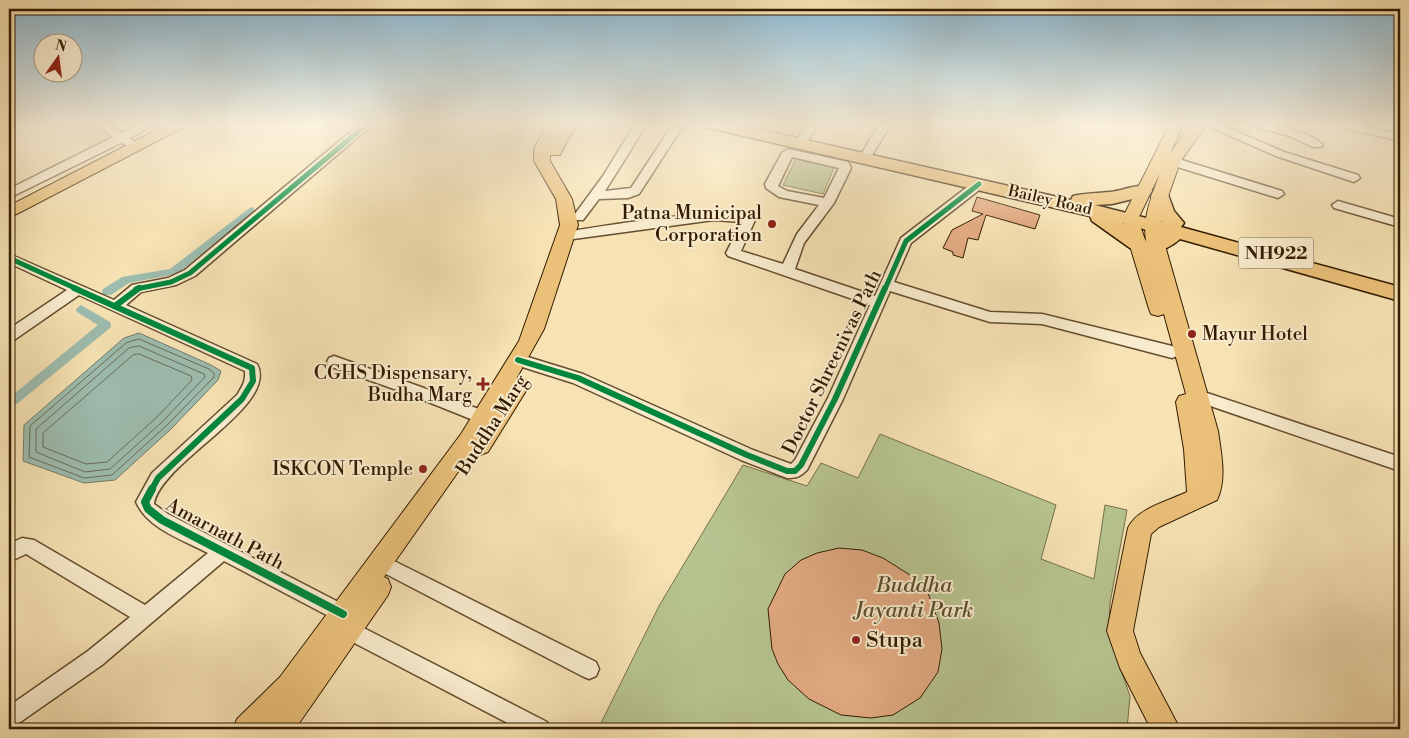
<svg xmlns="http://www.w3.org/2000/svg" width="1409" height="738" viewBox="0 0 1409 738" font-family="'Libre Bodoni',serif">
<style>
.green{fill:#b7c490;stroke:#757048}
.water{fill:#9dbdb0;stroke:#737c6a}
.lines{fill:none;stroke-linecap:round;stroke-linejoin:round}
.shore{stroke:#686c58;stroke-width:1}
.canal{fill:#9dbdb0;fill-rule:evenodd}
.building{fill:#e2aa82;stroke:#331b01}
.minor-casing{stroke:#644d2e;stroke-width:3}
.major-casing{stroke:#331b01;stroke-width:2}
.highway-casing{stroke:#331b01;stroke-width:3}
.minor{fill:#f9ecce;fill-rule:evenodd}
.major{fill:#ebc17a;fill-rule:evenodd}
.highway{fill:#ebc17a;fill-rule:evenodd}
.cycleway-far2-casing{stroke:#f9ecce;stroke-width:8}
.cycleway-far1-casing{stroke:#f9ecce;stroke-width:9}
.cycleway-casing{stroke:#f9ecce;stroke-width:11}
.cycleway-far2{stroke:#00873e;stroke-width:5}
.cycleway-far1{stroke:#00873e;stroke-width:6}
.cycleway{stroke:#00873e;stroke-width:8}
.poi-dot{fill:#8f2418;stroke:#f9ecce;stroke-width:2}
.labels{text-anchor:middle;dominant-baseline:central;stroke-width:4;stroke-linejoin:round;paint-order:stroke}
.far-street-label{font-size:16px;fill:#331b01;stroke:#f9ecce}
.shield{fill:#f9ecce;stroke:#6e5a3e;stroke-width:1}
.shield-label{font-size:18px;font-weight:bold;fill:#331b01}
.poi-label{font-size:19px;fill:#331b01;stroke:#f9ecce;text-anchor:end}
.street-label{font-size:19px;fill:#331b01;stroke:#f9ecce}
.near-park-label{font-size:22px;font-style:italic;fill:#5b4e2c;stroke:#f9ecce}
.near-poi-label{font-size:22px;fill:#331b01;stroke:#f9ecce;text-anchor:start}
</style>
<rect width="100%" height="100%" fill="#f6e2b3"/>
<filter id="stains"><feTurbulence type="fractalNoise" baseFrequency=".004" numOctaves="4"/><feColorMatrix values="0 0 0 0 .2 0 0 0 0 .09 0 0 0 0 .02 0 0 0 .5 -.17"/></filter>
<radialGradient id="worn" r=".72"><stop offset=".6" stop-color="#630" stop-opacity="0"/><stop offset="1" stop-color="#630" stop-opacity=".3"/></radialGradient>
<path class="green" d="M797 157 835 165 823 194 783 185Z
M880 434 1056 505 1041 559 1094 579 1105 505 1127 510 1110 603 1109 623 1111 641 1130 696 1127 729H598L659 606 743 465 807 486 821 463 858 478Z"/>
<path class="water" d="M139 333 211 365 221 371 218 380 170 430 115 480 84 483 23 461 24 425 124 338Z"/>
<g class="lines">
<path class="shore" d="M139 339 209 369 214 373V377L166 426 112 475 84 478 29 457 30 426 126 343Z
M139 346 204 374 205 377 162 422 110 469 85 472 36 452V429L129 348Z
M139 354 191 376 192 380 157 417 107 462 86 464 43 447V433L133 355Z"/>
<path class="canal" d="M251 207 254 208V212L177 274 129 283 111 295H103L102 292 103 289 122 277 170 269Z
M81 305 110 322 111 325 110 328 13 407 9 409V398L98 325 77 312 76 309Z"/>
</g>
<path class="building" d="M977 197 1040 215 1035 229 986 215 978 240 968 238 963 258 953 255V252L943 248 952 230 983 214 972 211Z
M839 548 862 550 883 558 910 575 928 593 939 623 942 649 938 672 920 698 893 715 871 718 841 715 809 699 788 680 778 664 772 649 768 609 785 574 801 560 817 553Z"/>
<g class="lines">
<g class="minor-casing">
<path id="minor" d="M95 124H108L122 133 140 124H155L130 138 135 143 133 145 129 146 121 143 9 198V189L113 137Z
M360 124 372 125 195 276 176 285 141 292 126 305 257 364C280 406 160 462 154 504L168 514 350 608 352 614 350 620 343 623 336 620 224 561 102 665 16 725 9 728V706L88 651 130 617 26 554 9 562V544L22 538 34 540 145 605 208 553C183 540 148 529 136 502L152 473 237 395C242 387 246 381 245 371L79 295 14 340 9 341V329L67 290 9 263V254L114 300 132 285 168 278 185 270Z
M635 124H647L605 191 631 188 671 127 675 126 681 129 639 194 628 198 599 199 583 220H575L573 217 575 214 603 176Z
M807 124H819L808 140H800L798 138Z
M879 124H891L872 155H864L862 153Z
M1203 124H1219L1284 152 1358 175 1360 178 1354 182 1276 156Z
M1252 124C1272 124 1309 130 1323 145L1321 147H1313L1289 136 1254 126Z
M1335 124H1355L1400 135V141L1337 126Z
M788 149 848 162 851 168 834 203 804 243 795 269 875 296 901 238 975 181 979 180 985 184 983 187 911 243 894 282 990 312 1042 314 1172 346 1177 348 1179 352 1177 356 1172 358 1042 324 990 322 890 291 843 399 807 470C800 477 796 478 787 478L741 460 573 383 513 364 511 360 513 356 518 354 583 374 753 450 791 464 795 460 828 398 870 305 728 256 726 253 742 222 714 220 566 240 560 236 566 232C592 228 745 202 756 218L741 251 783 264 797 234 819 205 779 197 766 188 765 184 782 153ZM792 157 839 168 824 198 787 191 778 186Z
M1172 157 1282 191 1284 194 1278 198 1168 164 1166 161 1168 158Z
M1338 201 1400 219V227L1334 208 1332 205Z
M334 356 421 387 489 413 491 418 489 423 483 424 411 395 329 366 327 362 329 358Z
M1198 390 1400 457V471L1193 400 1190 396 1193 392Z
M392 560 596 662 599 669 596 676 589 679 582 676 386 574 383 568 386 562Z
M350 621 547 722 550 729H519L343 637 340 630 343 623Z"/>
</g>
<g class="major-casing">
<path id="major" d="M168 124H186L184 127 9 218V206Z
M548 124H562L559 131 564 124H579L568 139 560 155H550V161L572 199 578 225 544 329 516 379 526 380 529 386 488 452 480 455 472 452 384 577 388 579 391 587 388 595 295 729H233L237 719 280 677 461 434 519 341 560 225 556 199 534 161V148Z
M1170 124H1184L1170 153 1192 124H1207L1180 162 1161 217 1162 235 1218 431C1221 453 1227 479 1217 500L1159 527 1151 534 1133 631 1140 653 1180 729H1151L1120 668 1107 631 1128 528C1137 508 1169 501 1187 492L1184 449 1176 402 1179 396 1186 394 1164 314 1158 316 1151 314 1149 309 1122 219ZM1160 173C1151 198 1141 220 1147 246L1138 219Z"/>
</g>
<g class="highway-casing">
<path id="highway" d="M705 124H735L1071 200 1073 196C1085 193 1098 193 1110 192 1123 191 1136 183 1149 187L1152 191 1149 195 1112 204 1095 205 1162 222 1156 213 1151 196 1153 192 1160 190 1167 192 1174 211 1184 223 1181 227 1400 287V301L1180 239C1171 247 1160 253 1148 250L1145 245 1137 250 1130 248 1092 221 1090 216 713 129 707 128ZM1122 223 1161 234 1147 243 1144 238Z"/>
</g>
<use href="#minor" class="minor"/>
<use href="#major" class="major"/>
<use href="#highway" class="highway"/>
<g class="cycleway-far2-casing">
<path id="cycleway-far2" d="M9 258 77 289
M136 289 171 282 190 273 366 125
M885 289 906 241 979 184"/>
</g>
<g class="cycleway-far1-casing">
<path id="cycleway-far1" d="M74 288 252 368 253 381 242 399 158 478 151 491
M115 306 139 288
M518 360 578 378 747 455 787 471H795L801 465 835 399 885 288"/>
</g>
<g class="cycleway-casing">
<path id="cycleway" d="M152 489 145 502 148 509 162 520 343 614"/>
</g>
<use href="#cycleway-far2" class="cycleway-far2"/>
<use href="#cycleway-far1" class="cycleway-far1"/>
<use href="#cycleway" class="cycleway"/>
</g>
<linearGradient id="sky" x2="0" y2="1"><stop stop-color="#8ab8d2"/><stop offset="0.55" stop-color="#fbf2dd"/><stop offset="1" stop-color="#fbf2dd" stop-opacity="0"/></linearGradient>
<rect width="1409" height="227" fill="url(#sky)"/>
<g class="poi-dot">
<circle cx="772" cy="224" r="5"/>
<circle cx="1192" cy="334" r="5"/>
<path d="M480.5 376.5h5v5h5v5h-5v5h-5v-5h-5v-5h5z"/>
<circle cx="423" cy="469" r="5"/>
<circle cx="856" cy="640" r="5"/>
</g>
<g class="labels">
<g class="far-street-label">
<text transform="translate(1050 200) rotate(13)">Bailey Road</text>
</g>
<rect class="shield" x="1238.5" y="237.5" width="75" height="31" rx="4"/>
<g class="shield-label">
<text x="1276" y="253">NH922</text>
</g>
<g class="poi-label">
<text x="762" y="213">Patna Municipal<tspan x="762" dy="22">Corporation</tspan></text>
<text x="1202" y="334" text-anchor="start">Mayur Hotel</text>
<text x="472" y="373">CGHS Dispensary,<tspan x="472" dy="22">Budha Marg</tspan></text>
<text x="413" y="469">ISKCON Temple</text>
</g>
<g class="street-label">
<text transform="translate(832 362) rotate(-64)">Doctor Shreenivas Path</text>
<text transform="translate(492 425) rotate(-57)">Buddha Marg</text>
<text transform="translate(225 534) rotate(28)">Amarnath Path</text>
</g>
<g class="near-park-label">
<text x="914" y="585">Buddha<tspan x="914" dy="25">Jayanti Park</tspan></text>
</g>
<g class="near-poi-label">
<text x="866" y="640">Stupa</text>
</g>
</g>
<rect width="1409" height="738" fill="none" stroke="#f6e2b3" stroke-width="30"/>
<rect x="10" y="10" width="1389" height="718" fill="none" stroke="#331b01" stroke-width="2.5"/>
<rect x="15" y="15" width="1379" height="708" fill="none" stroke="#331b01"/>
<g transform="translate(58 58) rotate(14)"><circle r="24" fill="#f9ecce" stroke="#aa987c"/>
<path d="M0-4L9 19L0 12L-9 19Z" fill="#8f2418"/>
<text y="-8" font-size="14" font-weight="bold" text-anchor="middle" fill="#331b01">N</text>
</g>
<rect width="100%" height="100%" filter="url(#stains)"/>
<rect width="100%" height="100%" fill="url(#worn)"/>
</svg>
